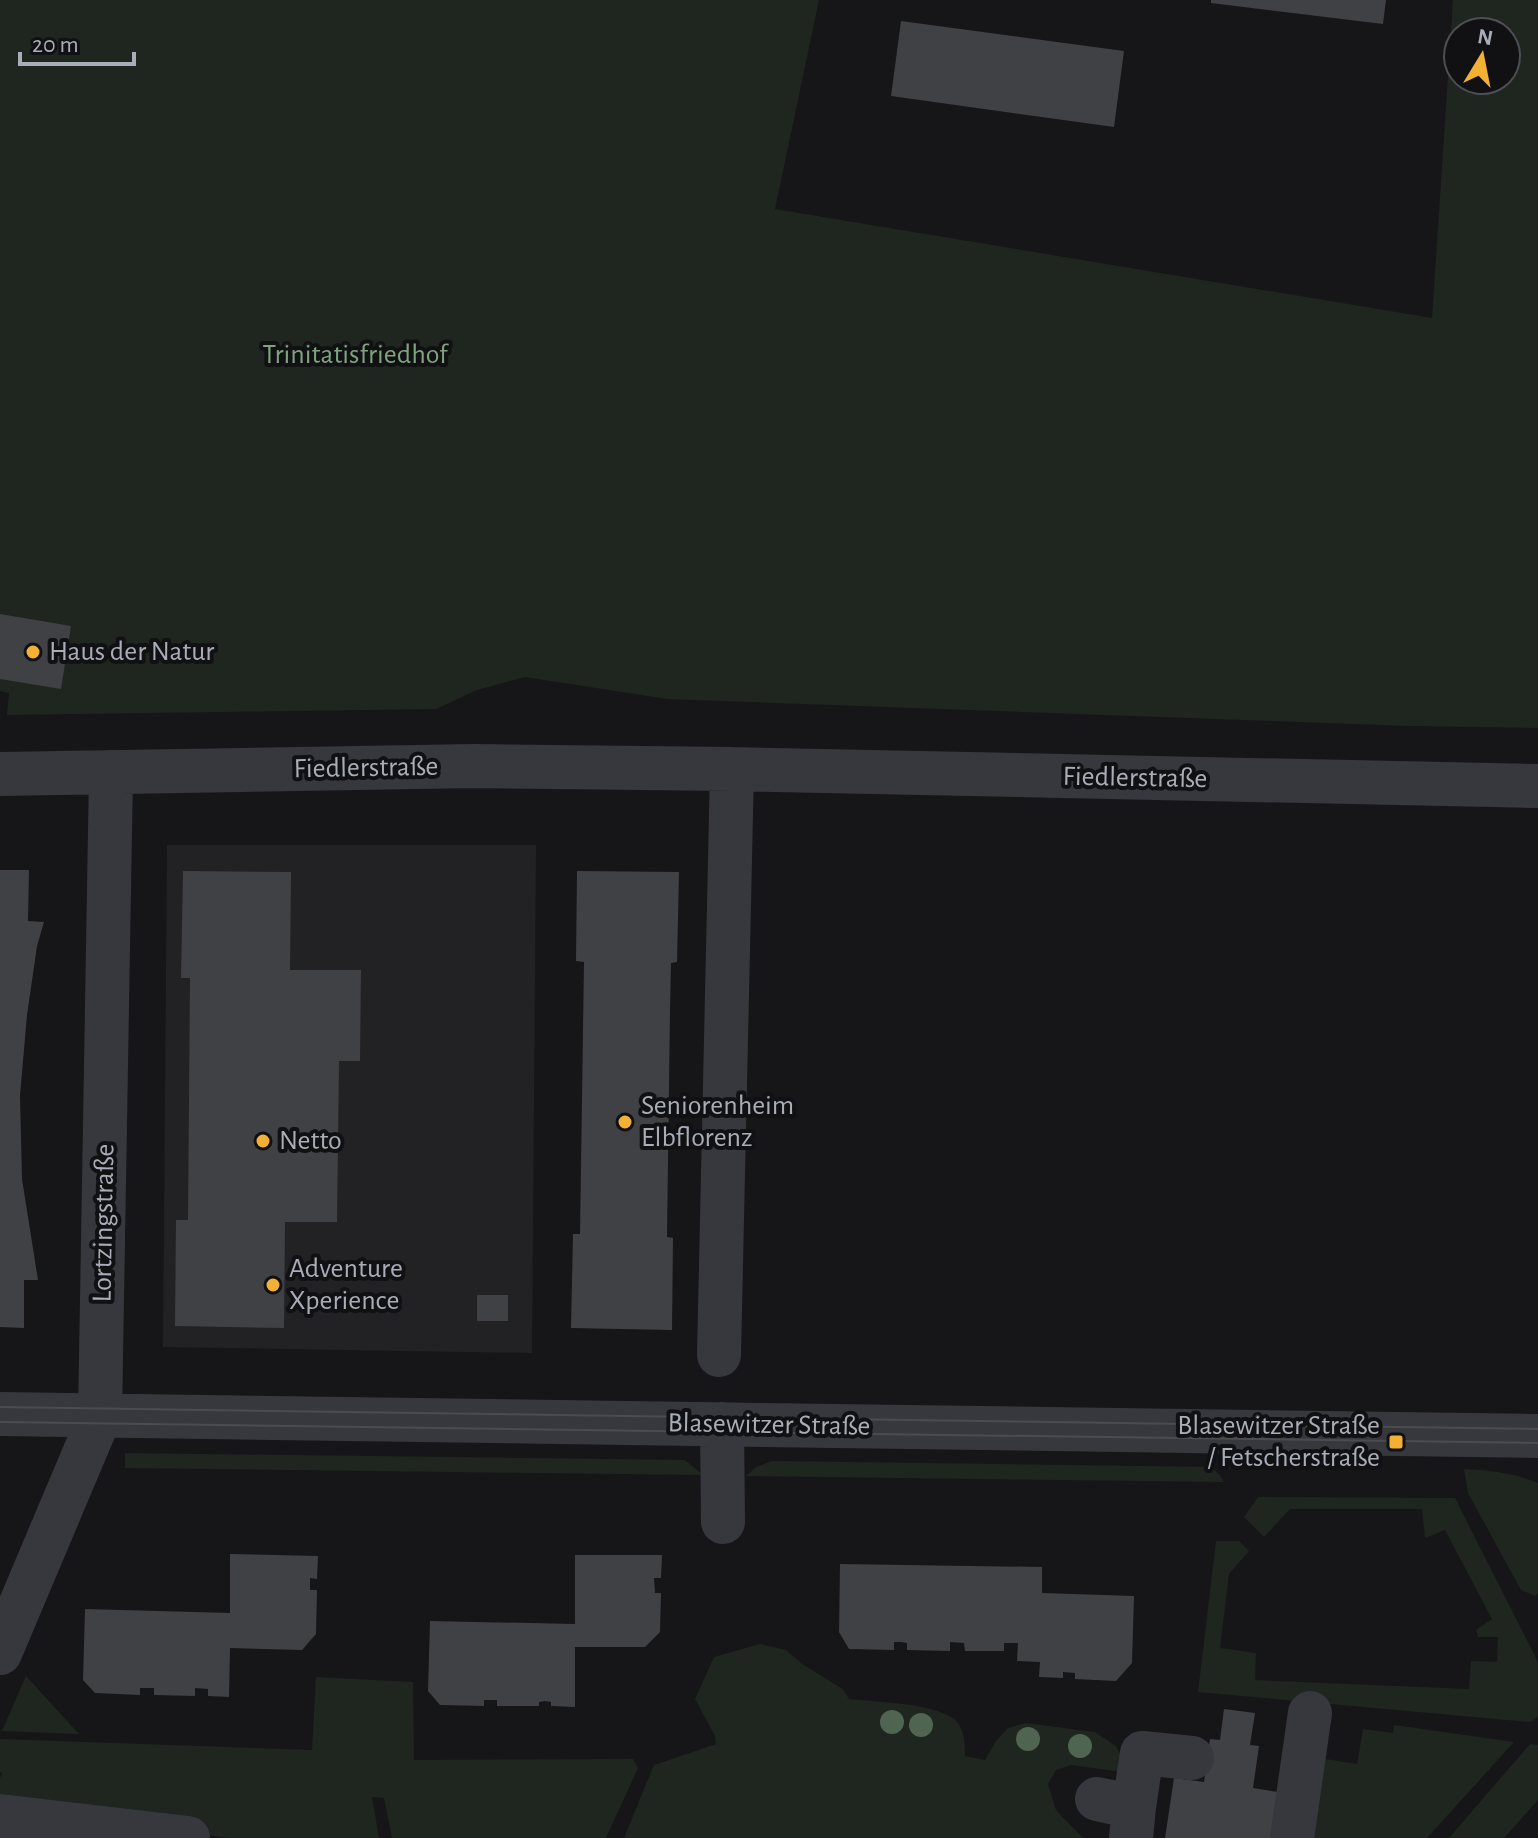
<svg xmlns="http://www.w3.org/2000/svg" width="1538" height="1838" viewBox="0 0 1538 1838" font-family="'Alegreya Sans',sans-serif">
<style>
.built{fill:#222225}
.green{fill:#1e261f;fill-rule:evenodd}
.building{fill:#404145}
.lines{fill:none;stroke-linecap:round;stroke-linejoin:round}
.minor{stroke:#37383d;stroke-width:44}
.tram{stroke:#4a4c52;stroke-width:2}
.tree{fill:#506452}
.poi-dot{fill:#f2b134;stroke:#111113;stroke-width:3}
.labels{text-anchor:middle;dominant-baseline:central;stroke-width:8;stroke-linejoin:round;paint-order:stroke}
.park-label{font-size:28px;fill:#7fa381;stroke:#111113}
.poi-label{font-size:28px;fill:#a8adb8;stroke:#111113;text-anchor:start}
.street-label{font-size:28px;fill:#a8adb8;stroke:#111113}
</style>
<rect width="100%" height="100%" fill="#161618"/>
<path class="built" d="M167 845H536L532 1353 163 1347Z"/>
<path class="green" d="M0 0H819L775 209 1432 318 1453 0H1538V728L1409 726 667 699 525 677 477 690 436 709 7 715 9 693 0 691ZM1458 32H1506V80H1458Z
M125 1453 685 1460 703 1475 125 1468Z
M772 1461 1211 1467 1220 1475 1224 1482 746 1476 756 1467Z
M1464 1469C1491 1470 1514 1473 1538 1483V1594L1535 1596 1521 1590 1468 1493Z
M1258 1497 1455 1498 1538 1662V1717L1530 1722 1198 1692 1216 1541H1239L1249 1551 1229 1574 1220 1648 1256 1653 1255 1680 1469 1689 1471 1661 1497 1662 1498 1637H1478L1476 1630 1492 1619 1445 1530 1425 1538 1422 1509H1290L1264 1537 1244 1517Z
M760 1644 786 1650 802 1664 843 1689 849 1699C875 1702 936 1703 955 1720 965 1729 965 1744 965 1756L985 1760 996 1741 1008 1728 1026 1723 1095 1732 1116 1746 1129 1773 1071 1765 1056 1770 1048 1784 1056 1810 1083 1838H624L654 1765 716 1744 715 1736 695 1699 714 1657Z
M26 1676 79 1734 2 1731Z
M316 1677 413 1682 414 1760 633 1759 638 1768 606 1838H392L384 1798 372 1797 379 1838H229L0 1809V1778L2 1773 0 1772V1739L312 1750Z
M1394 1725 1514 1742 1427 1838H1303L1313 1757 1357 1764 1363 1729 1393 1733Z
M1530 1744 1538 1745V1800L1504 1838H1449Z"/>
<path class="building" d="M1211 0H1386L1383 24 1211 3Z
M901 21 1124 51 1114 127 891 96Z
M0 614 71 626 61 689 0 679Z
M0 870H29L28 921 44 922 37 946 27 1015 20 1096 22 1179 38 1280H24V1328L0 1327Z
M183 871 291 872 290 970H361L360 1061H339L337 1222H285L284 1328 175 1326 176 1220H188L190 978H181Z
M577 871 679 872 677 962 671 963 670 1011 667 1237 673 1238 672 1330 571 1328 573 1234H580L584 962 576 961Z
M477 1295H508V1321H477Z
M230 1554 318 1556 317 1579 310 1578V1590H317L316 1634 302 1650 230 1648 229 1697 208 1696V1689L195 1688V1696L154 1695V1688H140V1695L95 1693 83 1680 85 1609 230 1613Z
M575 1555H662L661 1578H654L655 1593H661L660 1632 645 1647H575V1707L551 1706V1702L545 1701 539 1702V1706H497V1700H484V1706L440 1705 428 1691 430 1621 575 1624Z
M840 1564 1042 1567V1593L1134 1596 1132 1663 1116 1681 1075 1679V1673L1063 1672V1678L1039 1677 1040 1662 1017 1661 1018 1643H1004V1651H965L964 1643 950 1642V1651L907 1650V1643L901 1642H894V1650L849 1649 839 1632Z
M1224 1709 1255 1713 1250 1745 1259 1746 1253 1788 1284 1793 1278 1838H1165L1174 1778 1204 1782 1210 1739 1220 1740Z"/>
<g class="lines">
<path class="minor" d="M0 774 475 766 732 769 1538 786
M719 1355 732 769
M0 1414 1538 1436
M722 1424 723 1522
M0 1653 100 1416 111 772
M1097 1799 1134 1807 1131 1838
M1134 1807 1142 1753 1192 1758
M0 1816 188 1838
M1292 1838 1310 1713"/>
<path class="tram" d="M0 1407 1538 1429
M0 1422 1538 1443"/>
</g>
<g class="tree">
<circle cx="892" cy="1722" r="12"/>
<circle cx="921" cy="1725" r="12"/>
<circle cx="1028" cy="1739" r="12"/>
<circle cx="1080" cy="1746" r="12"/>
</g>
<g class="poi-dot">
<circle cx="33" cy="652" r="8"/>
<circle cx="625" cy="1122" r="8"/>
<circle cx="263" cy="1141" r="8"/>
<circle cx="273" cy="1285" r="8"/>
<rect x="1388" y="1434" width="16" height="16" rx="4"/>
</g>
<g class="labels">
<g class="park-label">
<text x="355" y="355">Trinitatisfriedhof</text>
</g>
<g class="poi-label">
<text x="49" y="652">Haus der Natur</text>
<text x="641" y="1106">Seniorenheim<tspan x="641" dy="32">Elbflorenz</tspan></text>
<text x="279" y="1141">Netto</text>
<text x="289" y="1269">Adventure<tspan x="289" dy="32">Xperience</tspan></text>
<text x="1380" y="1426" text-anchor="end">Blasewitzer Straße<tspan x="1380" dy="32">/ Fetscherstraße</tspan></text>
</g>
<g class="street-label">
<text transform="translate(366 768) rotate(-1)">Fiedlerstraße</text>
<text transform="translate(1135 778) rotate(1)">Fiedlerstraße</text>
<text transform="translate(104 1223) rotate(-89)">Lortzingstraße</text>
<text transform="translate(769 1425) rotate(1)">Blasewitzer Straße</text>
</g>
</g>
<g transform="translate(1482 56) rotate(10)"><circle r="38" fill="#111113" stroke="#4d4f55" stroke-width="2"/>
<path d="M0-6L14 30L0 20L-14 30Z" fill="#f2b134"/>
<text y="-12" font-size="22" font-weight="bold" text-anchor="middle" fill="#a8adb8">N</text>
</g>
<path d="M20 52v12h114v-12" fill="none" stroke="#a8adb8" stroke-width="4"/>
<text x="32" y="52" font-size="24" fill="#a8adb8" stroke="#111113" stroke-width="6" paint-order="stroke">20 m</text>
</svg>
